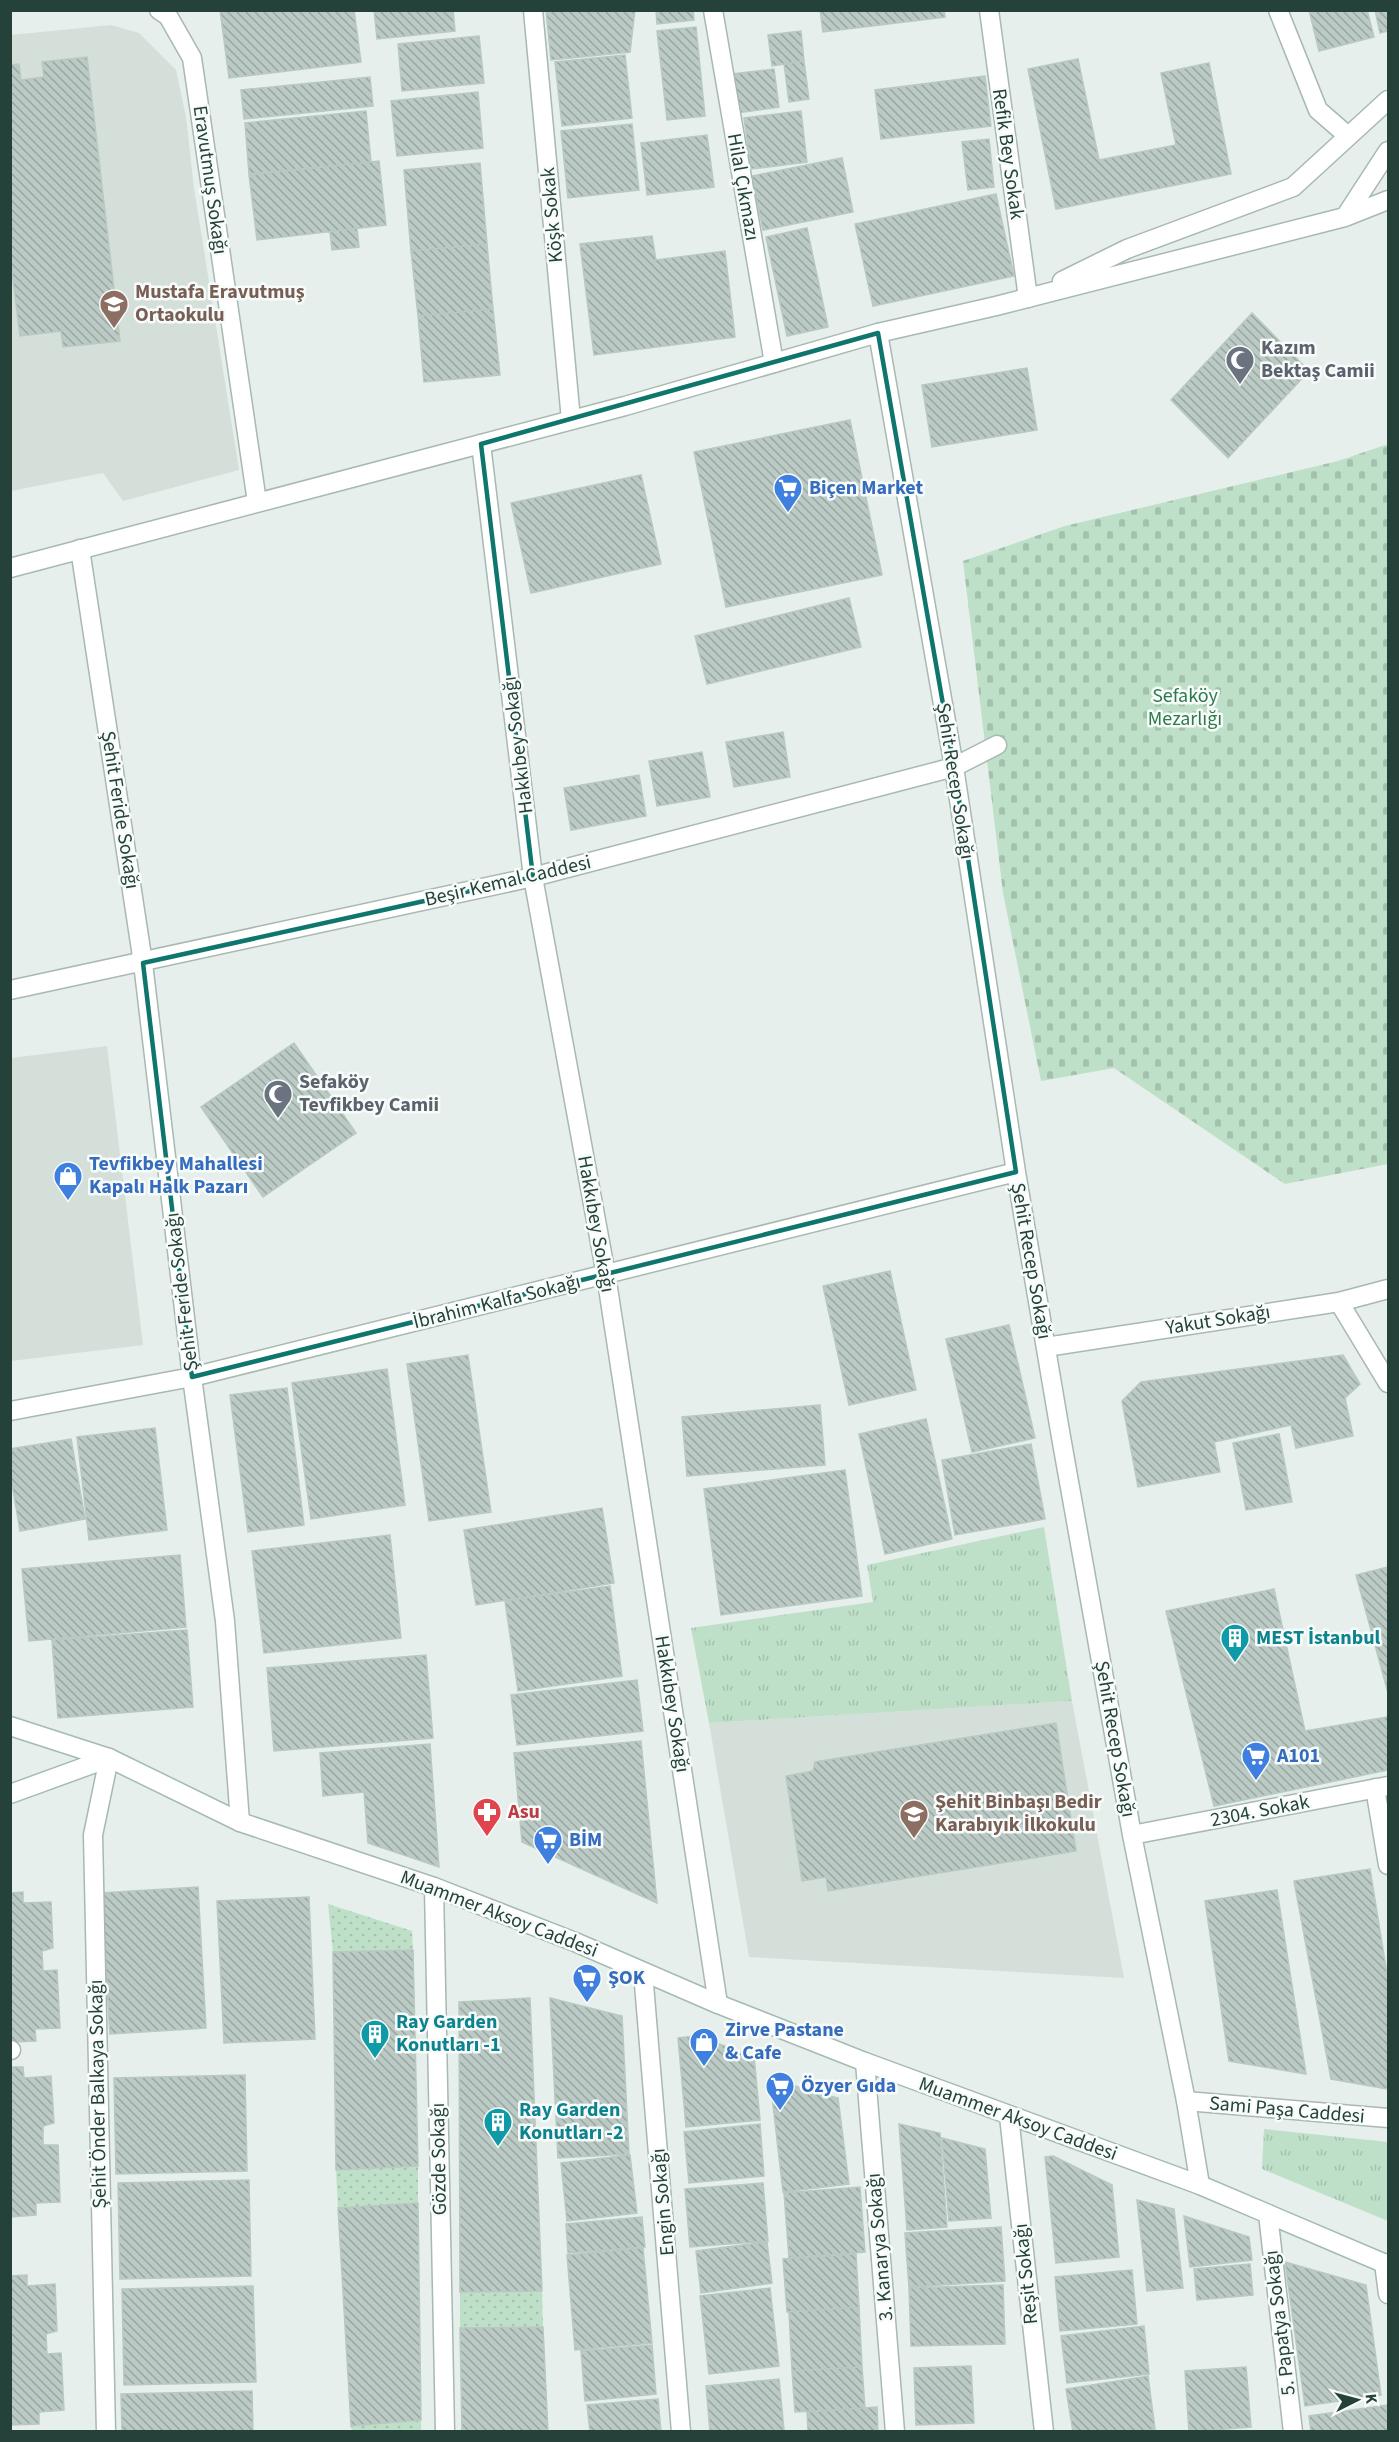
<svg xmlns="http://www.w3.org/2000/svg" width="1399" height="2442" viewBox="0 0 1399 2442" font-family="'Source Sans 3',sans-serif">
<style>
.built{fill:#d4dfda}
.grass{fill:url(#grass-dots)}
.cemetery{fill:url(#cemetery-stones)}
.park{fill:url(#park-tufts)}
.building{fill:url(#building-back-hatch);stroke:#b8c9c2;stroke-width:1.5}
.lines{fill:none;stroke-linecap:round;stroke-linejoin:round}
.minor-casing{stroke:#a8b8b2;stroke-width:21}
.tertiary-casing{stroke:#a8b8b2;stroke-width:21}
.secondary-casing{stroke:#a4bbb3;stroke-width:21}
.minor{stroke:#fff;stroke-width:18}
.tertiary{stroke:#fff;stroke-width:18}
.secondary{stroke:#fff;stroke-width:18}
.marked{fill:none;stroke:#0f766e;stroke-width:4.5;stroke-linejoin:round}
.labels{text-anchor:middle;dominant-baseline:central;stroke-width:5;stroke-linejoin:round;paint-order:stroke}
.street-label{font-size:20px;fill:#24423a;stroke:#f7fbf9}
.education-label{font-size:20px;font-weight:bold;fill:#785e54;stroke:#f7fbf9;text-anchor:start}
.worship-label{font-size:20px;font-weight:bold;fill:#5b616d;stroke:#f7fbf9;text-anchor:start}
.shop-label{font-size:20px;font-weight:bold;fill:#366cbe;stroke:#f7fbf9;text-anchor:start}
.park-label{font-size:20px;fill:#2d7a4b;stroke:#f7fbf9}
.culture-label{font-size:20px;font-weight:bold;fill:#0d838f;stroke:#f7fbf9;text-anchor:start}
.health-label{font-size:20px;font-weight:bold;fill:#be3a42;stroke:#f7fbf9;text-anchor:start}
</style>
<defs>
<pattern id="grass-dots" width="8" height="8" patternUnits="userSpaceOnUse" patternTransform="scale(1.5)"><rect width="8" height="8" fill="#bfe0c8"/><path d="M2 2h.1M6 6h.1" fill="none" stroke="#a4c1ad" stroke-width="1.8" stroke-linecap="round"/></pattern>
<pattern id="cemetery-stones" width="16" height="16" patternUnits="userSpaceOnUse" patternTransform="scale(1.5)"><rect width="16" height="16" fill="#bfe0c8"/><path d="M2 7V4a2 2 0 0 1 4 0v3zM10 15v-3a2 2 0 0 1 4 0v3z" fill="#a4c1ad"/></pattern>
<pattern id="park-tufts" width="24" height="20" patternUnits="userSpaceOnUse" patternTransform="scale(1.5)"><rect width="24" height="20" fill="#bfe0c8"/><path d="M3 7l-1-3M5 7V3M7 7l1-3M15 17l-1-3M17 17v-4M19 17l1-3" fill="none" stroke="#a4c1ad"/></pattern>
<pattern id="building-back-hatch" width="6" height="6" patternUnits="userSpaceOnUse" patternTransform="scale(1.5)"><rect width="6" height="6" fill="#bbcac4"/><path d="M-1 5l2 2M0 0l6 6M5-1l2 2" fill="none" stroke="#98a6a0"/></pattern>
</defs>
<rect width="100%" height="100%" fill="#e6efeb"/>
<path class="built" d="M111 25 139 33 176 70 186 117 194 188 239 470 123 501 103 473 11 491V35Z
M107 1046 143 1345 11 1361V1058Z
M1072 1701 1124 1978 749 1957 709 1723Z"/>
<path class="grass" d="M328 1904 412 1931 413 1950 333 1952Z
M418 2166V2203L338 2208 336 2170Z
M542 2291 543 2327 460 2328V2292Z
M421 2420V2431H352L351 2426Z"/>
<path class="cemetery" d="M1388 444V1164L1285 1184 1114 1068 1041 1081 1003 893 963 561 1065 526 1338 461Z"/>
<path class="park" d="M1044 1527 1072 1701 709 1723 691 1628 873 1602 867 1565Z
M1264 2129 1388 2142V2221L1262 2169Z"/>
<path class="building" d="M220 10H354L361 62 229 78Z
M374 10H453L455 31 377 39Z
M546 10H635L630 52 551 60Z
M656 10H693L694 20 657 24Z
M820 10H944L945 17 823 32Z
M1309 10H1367L1374 37 1319 51Z
M1375 10H1388V31L1380 33Z
M696 27 705 116 667 120 657 31Z
M801 31 804 61 772 66 768 35Z
M479 36 484 83 402 91 398 44Z
M625 55 632 118 562 126 555 62Z
M87 57 120 341 63 347 61 331 20 336 10 255V65L19 64 21 80 44 77 42 62Z
M1078 59 1099 160 1176 145 1161 73 1209 63 1231 174 1056 209 1028 69Z
M804 61 809 99 789 102 784 64Z
M774 69 779 107 737 113 732 74Z
M985 76 991 126 881 139 875 90Z
M370 77 373 106 244 119 241 90Z
M478 92 483 148 397 156 391 101Z
M366 111 371 162 249 174 245 123Z
M801 111 807 162 751 169 744 118Z
M632 124 639 190 568 198 561 131Z
M707 135 714 187 647 195 641 143Z
M989 139 994 187 968 190 962 142Z
M842 158 853 212 763 230 752 176Z
M379 161 386 225 257 240 249 175Z
M480 163 487 244 411 251 404 170Z
M996 194 1014 276 873 306 855 224Z
M357 228 359 247 332 250 330 232Z
M807 228 828 327 787 336 766 237Z
M652 236 656 260 725 251 735 337 594 355 580 244Z
M487 244 493 309 418 316 411 251Z
M493 309 500 375 424 382 418 316Z
M1252 313 1309 371 1228 458 1171 400Z
M1027 368 1037 430 932 447 922 385Z
M850 420 882 575 726 607 694 452Z
M641 475 661 564 531 593 511 503Z
M849 598 861 647 707 684 695 636Z
M783 732 790 777 734 787 726 742Z
M702 752 710 797 657 806 649 761Z
M639 775 646 816 571 830 564 788Z
M294 1043 356 1133 263 1197 201 1107Z
M890 1271 916 1390 849 1405 823 1286Z
M1009 1325 1035 1438 972 1452 946 1339Z
M468 1355 491 1512 429 1521 407 1364Z
M1343 1355 1360 1384 1345 1398 1353 1436 1296 1448 1291 1425 1214 1442 1220 1472 1138 1487 1122 1401 1141 1382Z
M387 1369 405 1505 311 1519 292 1383Z
M287 1388 304 1525 248 1532 230 1395Z
M820 1405 825 1465 687 1476 682 1417Z
M926 1419 952 1539 885 1554 859 1434Z
M155 1428 167 1530 89 1540 77 1437Z
M1279 1434 1292 1502 1246 1510 1233 1443Z
M71 1439 85 1519 20 1531 10 1472V1449Z
M1031 1444 1045 1519 955 1535 942 1460Z
M845 1470 862 1596 721 1615 704 1489Z
M602 1508 614 1583 476 1605 464 1530Z
M390 1535 401 1638 264 1653 252 1551Z
M180 1555 186 1627 29 1641 22 1569Z
M1388 1567V1693L1356 1575Z
M610 1586 622 1676 518 1691 505 1601Z
M1274 1589 1305 1731 1388 1717V1770L1214 1806 1166 1611Z
M187 1630 193 1707 58 1718 52 1640Z
M426 1655 433 1738 274 1751 267 1668Z
M637 1680 643 1731 517 1745 511 1695Z
M1056 1723 1076 1851 828 1891 826 1877 802 1881 786 1776 813 1771 815 1762Z
M641 1741 657 1903 522 1842 514 1753Z
M430 1744 439 1867 368 1843 364 1792 323 1796 320 1753Z
M1370 1869 1388 1980V2089L1331 2079 1294 1881Z
M198 1887 206 2028 110 2034 101 1893Z
M1277 1890 1306 2074 1229 2061 1205 1901Z
M23 1892V1903L51 1902 53 1948 42 1951 43 1971 57 1970 60 2028 35 2029 36 2041 10 2042V1893Z
M309 1897 315 2039 224 2043 217 1901Z
M413 1950 418 2166 336 2170 333 1952Z
M530 1998 542 2291 460 2292 459 2002Z
M550 1998 622 2016 629 2154 558 2158Z
M696 2036 754 2056 760 2120 686 2127 678 2038Z
M10 2067H23L24 2078 51 2076 54 2123 43 2126V2145H58L60 2202 36 2203V2215L10 2217Z
M245 2075 247 2171 116 2174 114 2078Z
M770 2079 838 2098 849 2184 783 2192Z
M760 2124 764 2176 689 2183 684 2132Z
M899 2124 940 2133 947 2227 907 2230Z
M942 2138 985 2149 991 2218 949 2221Z
M630 2155 637 2213 567 2221 561 2163Z
M1053 2156 1112 2185 1119 2257 1056 2263 1045 2157Z
M249 2180 251 2276 120 2279 118 2183Z
M763 2183 768 2241 690 2247 685 2189Z
M860 2187 865 2252 789 2258 784 2193Z
M1137 2200 1174 2209 1183 2288 1147 2291Z
M418 2203 421 2420 351 2426 338 2208Z
M1184 2216 1249 2237 1252 2260 1190 2267Z
M642 2217 645 2247 568 2253 566 2224Z
M1001 2227 1005 2281 909 2287 905 2233Z
M767 2242 772 2283 701 2293 696 2251Z
M643 2248 652 2343 575 2350 567 2255Z
M856 2254 859 2307 787 2312 783 2259Z
M1285 2262 1366 2285 1381 2395 1305 2406Z
M1250 2264 1253 2295 1197 2300 1194 2269Z
M1132 2270 1137 2324 1060 2331 1055 2277Z
M27 2275V2286L55 2284 57 2331 46 2334 47 2354 61 2353 64 2410 39 2412V2424L10 2425V2276Z
M1003 2285 1005 2344 911 2346 909 2288Z
M253 2286 256 2382 124 2385 122 2289Z
M770 2288 779 2366 709 2374 700 2296Z
M859 2307 862 2367 792 2371 789 2312Z
M1144 2326 1149 2374 1067 2383 1061 2336Z
M543 2327 548 2432H462L460 2328Z
M652 2345 656 2394 585 2401 581 2351Z
M971 2366 974 2423 916 2425 914 2368Z
M862 2367 865 2408 795 2412 792 2371Z
M1246 2367 1251 2427 1189 2432 1185 2371Z
M1148 2376 1155 2429 1138 2432H1073L1066 2389Z
M779 2379 784 2430 710 2432 706 2386Z
M252 2391 253 2432H122L121 2394Z
M658 2399 661 2432H590L587 2405Z
M1387 2405 1388 2432H1311L1309 2416Z
M877 2407 878 2432H808L807 2412Z"/>
<g class="lines">
<g class="minor-casing">
<path id="minor" d="M159 10 168 16 192 58 257 502
M533 10 571 420
M713 10 774 363
M989 10 1028 298
M1278 10 1318 110 1348 136
M878 333 954 767 1016 1172 1061 1437 1132 1835 1186 2101 1200 2185
M481 444 533 877 606 1275 718 2004
M80 549 143 963 192 1377 225 1621 240 1822
M10 990 533 877 954 767 997 745
M1339 1302 1388 1383
M1046 1347 1339 1302 1388 1289
M10 1411 192 1377 1016 1172
M1375 1788 1388 1865
M1132 1835 1388 1786
M434 1887 445 2432
M643 1972 681 2432
M10 2050H11
M865 2062 895 2432
M1009 2116 1044 2432
M1268 2214 1293 2432
M1384 2263 1388 2294
M106 2432 93 1835 109 1758"/>
</g>
<g class="tertiary-casing">
<path id="tertiary" d="M1345 217 1388 151
M1062 281 1127 249 1293 187 1388 100
M10 568 625 406 878 333 996 306 1345 217 1388 200
M1186 2101 1388 2118"/>
</g>
<g class="secondary-casing">
<path id="secondary" d="M10 1726 109 1758 240 1822 434 1887 575 1942 718 2004 865 2062 1200 2185 1388 2265
M10 1794 109 1758"/>
</g>
<use href="#minor" class="minor"/>
<use href="#tertiary" class="tertiary"/>
<use href="#secondary" class="secondary"/>
</g>
<path class="marked" d="M878 333 954 767 1016 1172 192 1377 143 963 533 877 481 444Z"/>
<defs>
<g id="school-pin" transform="scale(1.5)"><path d="M0 17L-7.5 6A9.5 9.5 0 1 1 7.5 6Z" fill="#8d6e63" stroke="#f7fbf9"/><path d="M0-5L7-2L0 1L-7-2ZM-4 1L0 2.5L4 1V4Q0 6-4 4Z" fill="#fff"/></g>
<g id="mosque-pin" transform="scale(1.5)"><path d="M0 17L-7.5 6A9.5 9.5 0 1 1 7.5 6Z" fill="#6b7280" stroke="#f7fbf9"/><path d="M3.5-4.9A6 6 0 1 0 3.5 4.9A5 5 0 1 1 3.5-4.9Z" fill="#fff"/></g>
<g id="supermarket-pin" transform="scale(1.5)"><path d="M0 17L-7.5 6A9.5 9.5 0 1 1 7.5 6Z" fill="#3f7fe0" stroke="#f7fbf9"/><path d="M-6-5.5h2.5l.6 2H6L4.5 2H-2.5L-4.4-4H-6ZM-1.5 3.2a1.3 1.3 0 1 0 .1 0ZM3 3.2a1.3 1.3 0 1 0 .1 0Z" fill="#fff"/></g>
<g id="shop-pin" transform="scale(1.5)"><path d="M0 17L-7.5 6A9.5 9.5 0 1 1 7.5 6Z" fill="#3f7fe0" stroke="#f7fbf9"/><path d="M-5-2.5h2.3a2.7 3.5 0 0 1 5.4 0H5L5.5 6h-11ZM-1.5-2.5h3a1.5 2.3 0 0 0-3 0Z" fill="#fff"/></g>
<g id="building-pin" transform="scale(1.5)"><path d="M0 17L-7.5 6A9.5 9.5 0 1 1 7.5 6Z" fill="#0f9aa8" stroke="#f7fbf9"/><path d="M-4-6H4V6H1V3H-1V6H-4ZM-2.5-4.3h1.7v1.8h-1.7ZM.8-4.3h1.7v1.8H.8ZM-2.5-1h1.7V.8h-1.7ZM.8-1h1.7V.8H.8Z" fill="#fff"/></g>
<g id="pharmacy-pin" transform="scale(1.5)"><path d="M0 17L-7.5 6A9.5 9.5 0 1 1 7.5 6Z" fill="#e0444e" stroke="#f7fbf9"/><path d="M-2-6h4v4h4v4h-4v4h-4v-4h-4v-4h4Z" fill="#fff"/></g>
</defs>
<g fill-rule="evenodd">
<use href="#school-pin" x="114" y="304"/>
<use href="#mosque-pin" x="1240" y="360"/>
<use href="#supermarket-pin" x="788" y="488"/>
<use href="#mosque-pin" x="278" y="1094"/>
<use href="#shop-pin" x="68" y="1176"/>
<use href="#building-pin" x="1235" y="1638"/>
<use href="#supermarket-pin" x="1256" y="1756"/>
<use href="#pharmacy-pin" x="487" y="1812"/>
<use href="#school-pin" x="914" y="1814"/>
<use href="#supermarket-pin" x="548" y="1840"/>
<use href="#supermarket-pin" x="587" y="1978"/>
<use href="#building-pin" x="375" y="2034"/>
<use href="#shop-pin" x="704" y="2042"/>
<use href="#supermarket-pin" x="780" y="2086"/>
<use href="#building-pin" x="498" y="2122"/>
</g>
<g class="labels">
<g class="street-label">
<text transform="translate(1008 154) rotate(82)">Refik Bey Sokak</text>
<text transform="translate(210 180) rotate(82)">Eravutmuş Sokağı</text>
<text transform="translate(743 187) rotate(80)">Hilal Çıkmazı</text>
<text transform="translate(552 215) rotate(-95)">Köşk Sokak</text>
<text transform="translate(518 745) rotate(-97)">Hakkıbey Sokağı</text>
<text transform="translate(955 781) rotate(81)">Şehit Recep Sokağı</text>
<text transform="translate(120 810) rotate(81)">Şehit Feride Sokağı</text>
<text transform="translate(508 881) rotate(-13)">Beşir Kemal Caddesi</text>
<text transform="translate(596 1224) rotate(80)">Hakkıbey Sokağı</text>
<text transform="translate(1031 1261) rotate(80)">Şehit Recep Sokağı</text>
<text transform="translate(182 1292) rotate(-97)">Şehit Feride Sokağı</text>
<text transform="translate(497 1302) rotate(-14)">İbrahim Kalfa Sokağı</text>
<text transform="translate(1218 1320) rotate(-9)">Yakut Sokağı</text>
<text transform="translate(672 1704) rotate(81)">Hakkıbey Sokağı</text>
<text transform="translate(1115 1739) rotate(80)">Şehit Recep Sokağı</text>
<text transform="translate(1260 1811) rotate(-11)">2304. Sokak</text>
<text transform="translate(499 1914) rotate(21)">Muammer Aksoy Caddesi</text>
<text transform="translate(98 2094) rotate(-91)">Şehit Önder Balkaya Sokağı</text>
<text transform="translate(1287 2110) rotate(5)">Sami Paşa Caddesi</text>
<text transform="translate(1018 2119) rotate(20)">Muammer Aksoy Caddesi</text>
<text transform="translate(439 2159) rotate(-91)">Gözde Sokağı</text>
<text transform="translate(663 2202) rotate(-95)">Engin Sokağı</text>
<text transform="translate(880 2247) rotate(-95)">3. Kanarya Sokağı</text>
<text transform="translate(1026 2274) rotate(-96)">Reşit Sokağı</text>
<text transform="translate(1280 2323) rotate(-97)">5. Papatya Sokağı</text>
</g>
<g class="education-label">
<text x="135" y="292">Mustafa Eravutmuş<tspan x="135" dy="23">Ortaokulu</tspan></text>
<text x="935" y="1802">Şehit Binbaşı Bedir<tspan x="935" dy="23">Karabıyık İlkokulu</tspan></text>
</g>
<g class="worship-label">
<text x="1261" y="348">Kazım<tspan x="1261" dy="23">Bektaş Camii</tspan></text>
<text x="299" y="1082">Sefaköy<tspan x="299" dy="23">Tevfikbey Camii</tspan></text>
</g>
<g class="shop-label">
<text x="809" y="488">Biçen Market</text>
<text x="89" y="1164">Tevfikbey Mahallesi<tspan x="89" dy="23">Kapalı Halk Pazarı</tspan></text>
<text x="1277" y="1756">A101</text>
<text x="569" y="1840">BİM</text>
<text x="608" y="1978">ŞOK</text>
<text x="725" y="2030">Zirve Pastane<tspan x="725" dy="23">&amp; Cafe</tspan></text>
<text x="801" y="2086">Özyer Gıda</text>
</g>
<g class="park-label">
<text x="1185" y="696">Sefaköy<tspan x="1185" dy="23">Mezarlığı</tspan></text>
</g>
<g class="culture-label">
<text x="1256" y="1638">MEST İstanbul</text>
<text x="396" y="2022">Ray Garden<tspan x="396" dy="23">Konutları -1</tspan></text>
<text x="519" y="2110">Ray Garden<tspan x="519" dy="23">Konutları -2</tspan></text>
</g>
<g class="health-label">
<text x="508" y="1812">Asu</text>
</g>
</g>
<rect width="1399" height="2442" fill="none" stroke="#24423a" stroke-width="24"/>
<g transform="translate(1357 2400) rotate(84)" stroke="#f7fbf9" stroke-width="4.5" paint-order="stroke">
<path d="M0-4.5L10 22L0 15L-10 22Z" fill="#24423a"/>
<text y="-9" font-size="16" font-weight="bold" text-anchor="middle" fill="#24423a">K</text>
</g>
</svg>
